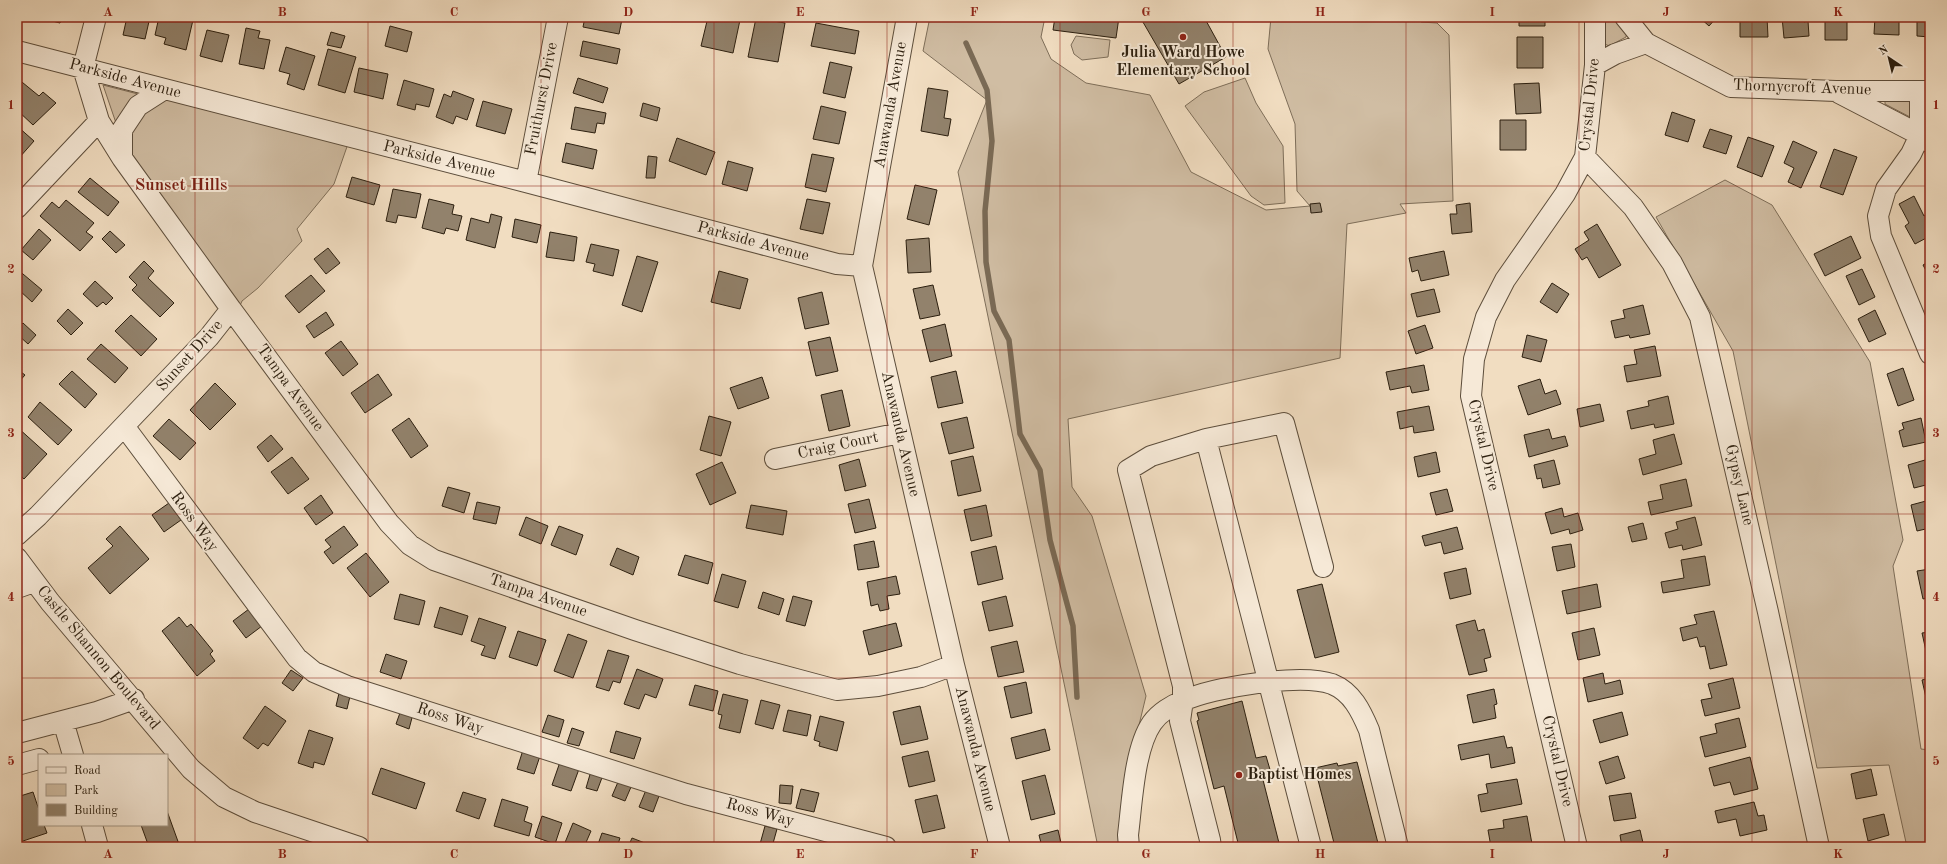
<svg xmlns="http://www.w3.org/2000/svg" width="1947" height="864" viewBox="0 0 1947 864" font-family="'Old Standard TT',serif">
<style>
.green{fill:#d0bda3;stroke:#7e6e59}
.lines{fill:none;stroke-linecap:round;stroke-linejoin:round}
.stream{stroke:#7a6a55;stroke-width:5.5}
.building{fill:#92826c;stroke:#2c1f0f}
.minor-casing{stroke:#5d4e3c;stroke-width:22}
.minor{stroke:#f6e9d7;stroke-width:20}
.grid{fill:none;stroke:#8f2418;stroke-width:1;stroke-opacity:0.55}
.poi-dot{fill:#8f2418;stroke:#f6e9d7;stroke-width:1.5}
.labels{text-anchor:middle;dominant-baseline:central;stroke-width:4;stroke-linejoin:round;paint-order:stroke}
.poi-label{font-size:16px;font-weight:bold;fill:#2c1f0f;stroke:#f6e9d7}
.street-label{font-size:16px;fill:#2c1f0f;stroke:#f6e9d7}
.neighbourhood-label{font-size:17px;font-weight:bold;fill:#7a1f14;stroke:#f6e9d7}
.neatline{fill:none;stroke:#8f2418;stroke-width:1.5}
.grid-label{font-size:13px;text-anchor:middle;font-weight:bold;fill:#8f2418}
</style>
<rect width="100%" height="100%" fill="#f1ddc1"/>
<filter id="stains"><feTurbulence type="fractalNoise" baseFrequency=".005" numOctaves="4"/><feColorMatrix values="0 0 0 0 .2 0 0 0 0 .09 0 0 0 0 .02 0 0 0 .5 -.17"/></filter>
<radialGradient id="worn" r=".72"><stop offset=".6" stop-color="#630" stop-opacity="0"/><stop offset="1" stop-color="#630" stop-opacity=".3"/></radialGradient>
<path class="green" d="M930 17H1045L1041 37 1051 59 1086 83 1150 95 1191 172 1266 210 1310 206 1297 191 1295 124 1268 49 1271 17H1407L1421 19V22L1437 23 1449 35 1453 201 1400 204 1406 213 1347 224 1340 358 1068 419 1072 487 1092 516 1146 696 1122 796V847H1098L958 172 987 100 923 51Z
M1605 17H1617L1627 32 1626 37 1609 46 1605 44Z
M1076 36 1110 40 1108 57 1082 60 1074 54 1071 45Z
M1245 78 1256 103 1283 146 1285 203 1264 205 1251 196 1185 106 1204 92Z
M103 85 138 94 116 123Z
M163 90 350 138 334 184 297 229 302 241 258 288 242 301 236 315 122 158V130Z
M1885 100H1909L1911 104 1910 117 1885 104Z
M1725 180 1772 205 1870 362 1903 540 1893 566 1921 749 1930 750V847H1907L1889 765 1817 768 1733 351 1656 217Z"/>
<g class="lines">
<path class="stream" d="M966 43 987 90 992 141 985 211 986 262 994 311 1009 340 1020 434 1040 470 1050 540 1073 626 1077 697"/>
</g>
<path class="building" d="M37 17H62L60 23Z
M127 17H150L145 39 123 35Z
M159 17H181L193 20 186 50 164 44 166 38 155 35Z
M585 17H610L622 19 619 34 583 27Z
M708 17H726L740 20 733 53 701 46Z
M1055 17H1119L1116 38 1053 30Z
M1140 17H1204L1226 57 1179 84Z
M1519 17H1545V26H1519Z
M1699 17H1717L1709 26Z
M1740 17H1767L1768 37H1740Z
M1782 17H1803L1804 22 1808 21 1809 36 1784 38Z
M1875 17H1899V35L1874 34Z
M756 18 785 23 778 62 748 57Z
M1917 18H1930V37L1917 36Z
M1847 20V40H1825V21Z
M816 23 859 31 855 54 811 46Z
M390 26 412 32 407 52 385 46Z
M246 28 260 31 258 38 270 40 264 69 239 64Z
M207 30 229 35 222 62 200 56Z
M331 32 345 36 341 48 327 45Z
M1517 37H1543V68H1517Z
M583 41 620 49 617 64 580 56Z
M286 47 315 56 304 90 287 84 290 74 279 71Z
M328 49 356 57 345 93 318 85Z
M830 62 852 67 845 98 823 93Z
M359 68 388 74 383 99 354 92Z
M17 78 39 96 43 92 56 103 33 125 17 110Z
M578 78 608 88 603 103 573 93Z
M404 80 434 89 429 107 416 104 415 110 397 105Z
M1539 83 1541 113 1516 114 1514 84Z
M928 88 948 91 944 118 951 119 948 136 921 131Z
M453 91 474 99 467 120 456 116 453 124 436 117 444 94 451 97Z
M483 101 512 109 505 134 476 126Z
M643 103 660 108 657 121 640 116Z
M821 106 846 112 839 144 813 139Z
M575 107 606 113 604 124 597 123 595 133 571 129Z
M1672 112 1695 120 1688 142 1665 135Z
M1500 120H1526V150H1500Z
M17 126 34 141 19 158 17 157Z
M1710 129 1732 136 1726 154 1703 147Z
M1748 137 1774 146 1762 177 1737 167Z
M677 138 715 152 706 175 669 161Z
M1793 141 1817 152 1801 188 1788 182 1794 168 1784 163Z
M566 143 597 150 593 169 562 162Z
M1834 149 1857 157 1843 195 1820 187Z
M812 154 834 158 826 192 805 187Z
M648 156 657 157 655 178H646Z
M728 161 753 168 747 191 722 184Z
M352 177 380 185 374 205 346 197Z
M90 178 119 202 108 216 78 192Z
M915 185 937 190 929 225 907 219Z
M393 189 421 194 416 218 398 215 396 223 386 221Z
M1914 196 1924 216 1930 212V236L1915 244 1905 226 1909 223 1899 204Z
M429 199 454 205 452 214 462 216 458 231 446 228 444 234 422 228Z
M807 199 830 203 823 234 800 229Z
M66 200 94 223 86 232 93 237 80 251 40 216 52 202 59 208Z
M1320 203 1322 212 1311 213 1310 204Z
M1470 203 1472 232 1452 234 1450 214H1457L1456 205Z
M491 214 502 217 495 248 466 240 471 218 489 223Z
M515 219 541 225 537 243 512 237Z
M1597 224 1621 265 1599 278 1587 257 1582 260 1575 249 1589 240 1584 232Z
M39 229 51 240 33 260 21 250Z
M110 231 125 245 116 253 102 239Z
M550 232 577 237 574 261 546 257Z
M1851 236 1861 258 1825 276 1814 254Z
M929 238 931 272 908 273 906 240Z
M591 244 619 250 613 276 593 271 595 264 586 262Z
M328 248 340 263 326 274 314 259Z
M1444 251 1449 275 1421 281 1418 270 1412 272 1409 258Z
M637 256 658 262 642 312 622 305Z
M144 261 154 271 148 278 174 303 160 317 132 290 137 285 129 277Z
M1930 261V278L1923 265Z
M17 269 42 290 32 302 19 290 17 293Z
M1862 269 1875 297 1859 305 1846 276Z
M719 271 748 279 740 309 711 302Z
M311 275 325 291 299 313 285 296Z
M95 281 113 298 106 305 103 302 97 307 83 294Z
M1552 283 1569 294 1557 313 1540 302Z
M933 285 940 315 920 319 913 289Z
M1434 289 1440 312 1417 317 1411 294Z
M822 292 829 324 805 329 798 298Z
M1643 305 1650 334 1630 338 1629 335 1615 338 1611 321 1625 318 1623 310Z
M68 309 83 323 71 335 57 321Z
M1875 310 1886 334 1869 342 1858 319Z
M326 312 334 325 314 338 306 326Z
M131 315 157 339 141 356 115 331Z
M23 323 36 335 28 344 17 334V329Z
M945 324 952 356 930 362 922 330Z
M1425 325 1433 348 1416 354 1408 331Z
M1527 335 1547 340 1541 362 1522 357Z
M830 337 838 371 816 376 808 342Z
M341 341 358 364 343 376 325 353Z
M101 344 128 368 115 383 87 359Z
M1655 346 1661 376 1627 382 1624 366 1637 364 1634 350Z
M1424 365 1429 390 1412 393 1410 386 1390 390 1386 372Z
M1903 368 1914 400 1898 406 1887 374Z
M17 369 25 375 17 384Z
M72 371 97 394 85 408 59 384Z
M956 371 963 403 938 408 931 377Z
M378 374 392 395 365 413 351 393Z
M762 377 769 398 738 409 730 388Z
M1540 379 1545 394 1556 390 1561 404 1528 415 1518 386Z
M215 383 236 404 210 430 190 410Z
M842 390 850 426 829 431 821 395Z
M1668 396 1674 424 1655 428 1654 424 1631 429 1627 411 1649 406 1648 401Z
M40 402 72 430 58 445 28 417Z
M1600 404 1604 421 1580 427 1577 409Z
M1429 406 1434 430 1414 433 1413 426 1400 429 1397 412Z
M709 416 731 422 721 456 700 450Z
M967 417 974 448 949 454 941 423Z
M409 418 428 446 411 458 392 430Z
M1921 418 1926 442 1903 447 1899 431 1904 429 1902 423Z
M169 419 196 443 180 460 153 436Z
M17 427 47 454 24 479 17 473Z
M1549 429 1552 439 1565 436 1568 446 1529 457 1524 435Z
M1674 434 1682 464 1643 475 1639 459 1656 454 1653 440Z
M271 435 283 449 268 462 257 447Z
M1436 452 1440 472 1418 477 1414 457Z
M973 456 981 491 958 496 951 461Z
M292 457 309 479 288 494 271 472Z
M859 459 866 486 845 491 839 465Z
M1554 460 1560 484 1543 488 1541 478 1537 479 1534 465Z
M1925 460 1930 484 1914 488 1908 465Z
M722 462 736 493 710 505 696 474Z
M1686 479 1692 506 1651 515 1648 502 1663 499 1660 485Z
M448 487 470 493 464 513 442 506Z
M1447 489 1453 511 1436 515 1430 493Z
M321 495 333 513 316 525 304 508Z
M869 499 876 528 855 533 848 504Z
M1926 501 1930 515V528L1917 531 1911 505Z
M477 502 500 507 496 524 473 519Z
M169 503 181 520 164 532 152 515Z
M751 505 787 511 783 535 746 528Z
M986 505 992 536 971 541 964 510Z
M1562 508 1564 517 1578 513 1583 530 1570 534 1569 529 1551 534 1545 513Z
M526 517 548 526 541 544 519 535Z
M1695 517 1702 545 1683 550 1682 545 1669 548 1665 533 1678 529 1676 522Z
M1643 523 1647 539 1632 542 1628 527Z
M120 526 149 559 110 594 88 568 113 546 106 539Z
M344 526 358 545 333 564 324 552 331 547 325 540Z
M559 526 583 535 576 555 551 545Z
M1457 527 1463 549 1444 554 1441 542 1425 546 1422 536Z
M874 541 879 567 858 570 854 545Z
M1571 544 1575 567 1557 571 1552 547Z
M996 546 1003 579 978 585 971 552Z
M617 548 639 557 633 575 610 565Z
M366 553 389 582 370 597 347 568Z
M685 555 713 563 708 584 678 575Z
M1705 556 1710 585 1663 593 1661 582 1684 578 1681 560Z
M1466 568 1471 594 1450 599 1444 573Z
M1930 569V597L1923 599 1917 571Z
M722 574 746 581 738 608 714 601Z
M896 576 900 594 887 596 889 609 880 611 878 604 871 606 867 582Z
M1322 584 1339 652 1315 658 1297 590Z
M1597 584 1601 607 1567 614 1562 591Z
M763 592 784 599 779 615 758 608Z
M400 594 425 601 419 625 394 619Z
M793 596 812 601 805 626 786 621Z
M1006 596 1013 626 989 631 982 602Z
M440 607 468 616 462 635 434 627Z
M249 609 262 626 246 638 233 621Z
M1714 611 1727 665 1710 669 1705 646 1700 647 1697 637 1683 641 1680 628 1697 624 1694 615Z
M179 617 187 627 191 624 213 651 210 654 215 661 197 676 162 631Z
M479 618 506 627 495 659 481 655 485 646 471 641Z
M1475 620 1478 631 1484 629 1491 657 1484 659 1487 671 1469 675 1456 625Z
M896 623 902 646 869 655 863 631Z
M1594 628 1600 655 1578 660 1572 633Z
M518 631 546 640 537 666 509 657Z
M1930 632V660H1928L1922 633Z
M568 634 587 641 573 678 554 671Z
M1017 641 1024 672 998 677 991 647Z
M608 650 629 656 620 683 613 681 609 691 596 687Z
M386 654 407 661 401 679 380 672Z
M637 669 663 679 656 698 645 694 639 709 624 704Z
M291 670 303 678 293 691 282 683Z
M1603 673 1605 684 1620 680 1623 694 1588 702 1583 678Z
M1733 678 1740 708 1705 716 1701 700 1712 698 1708 684Z
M1930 678V702H1927L1922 680Z
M1026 682 1032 713 1011 718 1004 687Z
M695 685 718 691 713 711 689 705Z
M340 689 351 692 347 709 336 706Z
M1494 689 1497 704 1494 705 1496 718 1473 723 1467 695Z
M723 694 748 700 740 733 719 728 722 715 718 714Z
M761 700 780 705 773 729 755 724Z
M1242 701 1256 758 1266 756 1271 773 1262 776 1280 847H1239L1224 786 1214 789 1197 721 1199 720 1197 713Z
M265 706 286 721 268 746 263 743 258 749 243 738Z
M920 706 928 739 901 745 893 712Z
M401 710 413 714 409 729 396 724Z
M788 710 811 715 807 736 783 731Z
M1622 712 1628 735 1600 743 1593 720Z
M548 715 564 720 559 737 542 732Z
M820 716 844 722 837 751 819 746 820 742 814 740Z
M1739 718 1746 747 1705 757 1700 737 1717 733 1715 724Z
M572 728 584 732 579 746 567 743Z
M1045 729 1050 750 1016 759 1011 738Z
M309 730 333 738 324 765 314 762 313 768 298 763Z
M616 731 641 738 634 759 610 752Z
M1504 736 1507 748 1512 747 1515 763 1491 768 1489 754 1461 760 1458 745Z
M523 750 540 756 534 774 517 769Z
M928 751 935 781 909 787 902 757Z
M1618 756 1625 778 1606 784 1599 762Z
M1750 757 1758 789 1734 795 1730 782 1714 786 1709 768Z
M560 762 579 769 571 791 552 785Z
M1357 762 1379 847H1335L1315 768 1337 763 1338 766Z
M381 768 425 783 416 809 372 794Z
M1871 769 1877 795 1856 799 1851 774Z
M591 771 603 775 597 791 586 788Z
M1045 775 1055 814 1031 820 1022 781Z
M1517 779 1522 804 1481 812 1478 795 1488 793 1486 784Z
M618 782 631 787 625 801 612 796Z
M780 785 793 786 791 804 779 803Z
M801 789 819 793 814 812 796 808Z
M646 790 659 796 653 812 639 807Z
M33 792 39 810V825H44L47 833 17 843V797Z
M463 792 486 799 479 819 456 811Z
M1631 793 1636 818 1614 821 1609 796Z
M937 795 945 828 923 833 915 800Z
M502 799 528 807 524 821 532 824 529 836 494 826Z
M1754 802 1758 816 1764 815 1767 830 1740 836 1736 819 1718 823 1715 811Z
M167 811 180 847H149L141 825H167Z
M1884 814 1889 835 1868 841 1863 819Z
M542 816 562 823 555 844 535 837Z
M1527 816 1532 844 1514 847H1491L1488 830 1504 828 1503 820Z
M573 823 591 831 584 847H570L564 845Z
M765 826 777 829 772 847 760 844Z
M1058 830 1062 847H1042L1039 835Z
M1640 830 1644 847H1622L1620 835Z
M602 833 620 838 617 847H597Z
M632 838 650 845 649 847H628Z
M738 845V847H701V846Z"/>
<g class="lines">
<g class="minor-casing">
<path id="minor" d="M907 17 862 266 954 665 1000 847
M1625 17 1646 43 1731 87 1836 91H1930
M17 51 526 182 837 264 862 266
M1595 65 1615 54 1646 43
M1920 91V135L1911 154 1886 189 1878 216 1881 236 1930 354
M1839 93 1920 135 1929 142
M1585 157 1633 207 1672 263 1700 317 1768 612 1819 847
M122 158V130L138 106 163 90
M526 182 558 17
M17 208 99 121
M231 309 389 523 410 545 434 560 635 630 740 664 837 690 878 686 921 677 954 665
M124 426 297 658 314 672 347 686 686 794 886 847
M1206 439 1284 423 1323 567
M775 459 900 433
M17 535 38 516 209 337 231 309 122 158 99 121 83 68 96 17
M17 558 50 602 191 769 224 797 255 812 359 847
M17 588 34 582
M63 721 73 755
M17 733 97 712 134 699
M17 765 39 759
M92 825 98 847
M1129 847 1128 835C1132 804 1134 749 1152 723 1159 713 1172 705 1183 701 1213 687 1301 673 1332 684 1352 692 1361 711 1369 730L1398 847
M1211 847 1210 840 1180 721 1183 700V686L1128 470 1151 456 1206 439 1311 847
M1577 847 1471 396 1474 359 1486 317 1505 280 1565 194 1585 157 1595 65V17"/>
</g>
<use href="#minor" class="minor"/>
</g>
<path class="grid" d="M195 17V847M368 17V847M541 17V847M714 17V847M887 17V847M1060 17V847M1233 17V847M1406 17V847M1579 17V847M1752 17V847M17 186H1930M17 350H1930M17 514H1930M17 678H1930"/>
<g class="poi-dot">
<circle cx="1183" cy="37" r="4"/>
<circle cx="1239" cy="775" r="4"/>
</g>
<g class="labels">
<g class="poi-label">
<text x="1183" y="53">Julia Ward Howe<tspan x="1183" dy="18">Elementary School</tspan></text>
<text x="1247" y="775" text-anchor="start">Baptist Homes</text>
</g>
<g class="street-label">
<text transform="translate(125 79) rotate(15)">Parkside Avenue</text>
<text transform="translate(1802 88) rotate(2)">Thornycroft Avenue</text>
<text transform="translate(542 99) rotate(-79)">Fruithurst Drive</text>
<text transform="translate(891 105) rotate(-80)">Anawanda Avenue</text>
<text transform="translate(1590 105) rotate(-84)">Crystal Drive</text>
<text transform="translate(439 160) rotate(14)">Parkside Avenue</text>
<text transform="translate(753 242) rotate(15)">Parkside Avenue</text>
<text transform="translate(190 356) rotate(-48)">Sunset Drive</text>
<text transform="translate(290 388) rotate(54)">Tampa Avenue</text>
<text transform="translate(900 434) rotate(77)">Anawanda Avenue</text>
<text transform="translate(1483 445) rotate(77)">Crystal Drive</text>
<text transform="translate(838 446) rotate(-12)">Craig Court</text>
<text transform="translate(1739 485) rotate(77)">Gypsy Lane</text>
<text transform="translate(194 522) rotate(54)">Ross Way</text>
<text transform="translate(538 596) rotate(19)">Tampa Avenue</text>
<text transform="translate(98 658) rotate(50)">Castle Shannon Boulevard</text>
<text transform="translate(450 719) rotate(18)">Ross Way</text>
<text transform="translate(975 749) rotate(76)">Anawanda Avenue</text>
<text transform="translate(1557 761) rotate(77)">Crystal Drive</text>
<text transform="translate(760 813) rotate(15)">Ross Way</text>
</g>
<g class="neighbourhood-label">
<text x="181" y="185">Sunset Hills</text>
</g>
</g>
<rect width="1947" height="864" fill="none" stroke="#f1ddc1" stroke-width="44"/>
<rect x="38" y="754" width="130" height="72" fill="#f6e9d7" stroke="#a59887"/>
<rect x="46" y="767" width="20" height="6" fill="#f6e9d7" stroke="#a59887"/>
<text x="74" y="774" font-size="12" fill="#2c1f0f">Road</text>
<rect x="46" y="784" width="20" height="12" fill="#d0bda3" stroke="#a59887"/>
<text x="74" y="794" font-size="12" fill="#2c1f0f">Park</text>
<rect x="46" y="804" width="20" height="12" fill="#92826c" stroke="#a59887"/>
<text x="74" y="814" font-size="12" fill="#2c1f0f">Building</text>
<g transform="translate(1889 58) rotate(325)" stroke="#f6e9d7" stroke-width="3" paint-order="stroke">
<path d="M0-3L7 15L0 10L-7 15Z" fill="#2c1f0f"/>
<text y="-6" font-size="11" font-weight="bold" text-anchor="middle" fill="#2c1f0f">N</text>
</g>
<rect x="22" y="22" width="1903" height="820" class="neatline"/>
<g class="grid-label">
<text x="108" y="16">A</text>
<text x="282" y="16">B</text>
<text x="454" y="16">C</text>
<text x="628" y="16">D</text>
<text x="800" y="16">E</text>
<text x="974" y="16">F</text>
<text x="1146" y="16">G</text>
<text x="1320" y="16">H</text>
<text x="1492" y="16">I</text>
<text x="1666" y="16">J</text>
<text x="1838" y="16">K</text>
<text x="11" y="109">1</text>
<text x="1936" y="109">1</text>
<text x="11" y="273">2</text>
<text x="1936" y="273">2</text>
<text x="11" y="437">3</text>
<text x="1936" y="437">3</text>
<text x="11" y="601">4</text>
<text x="1936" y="601">4</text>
<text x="11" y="765">5</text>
<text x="1936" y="765">5</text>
<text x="108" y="858">A</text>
<text x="282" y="858">B</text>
<text x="454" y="858">C</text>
<text x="628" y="858">D</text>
<text x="800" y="858">E</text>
<text x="974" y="858">F</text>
<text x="1146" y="858">G</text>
<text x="1320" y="858">H</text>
<text x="1492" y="858">I</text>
<text x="1666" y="858">J</text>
<text x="1838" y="858">K</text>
</g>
<rect width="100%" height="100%" filter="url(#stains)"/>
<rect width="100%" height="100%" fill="url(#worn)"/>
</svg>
